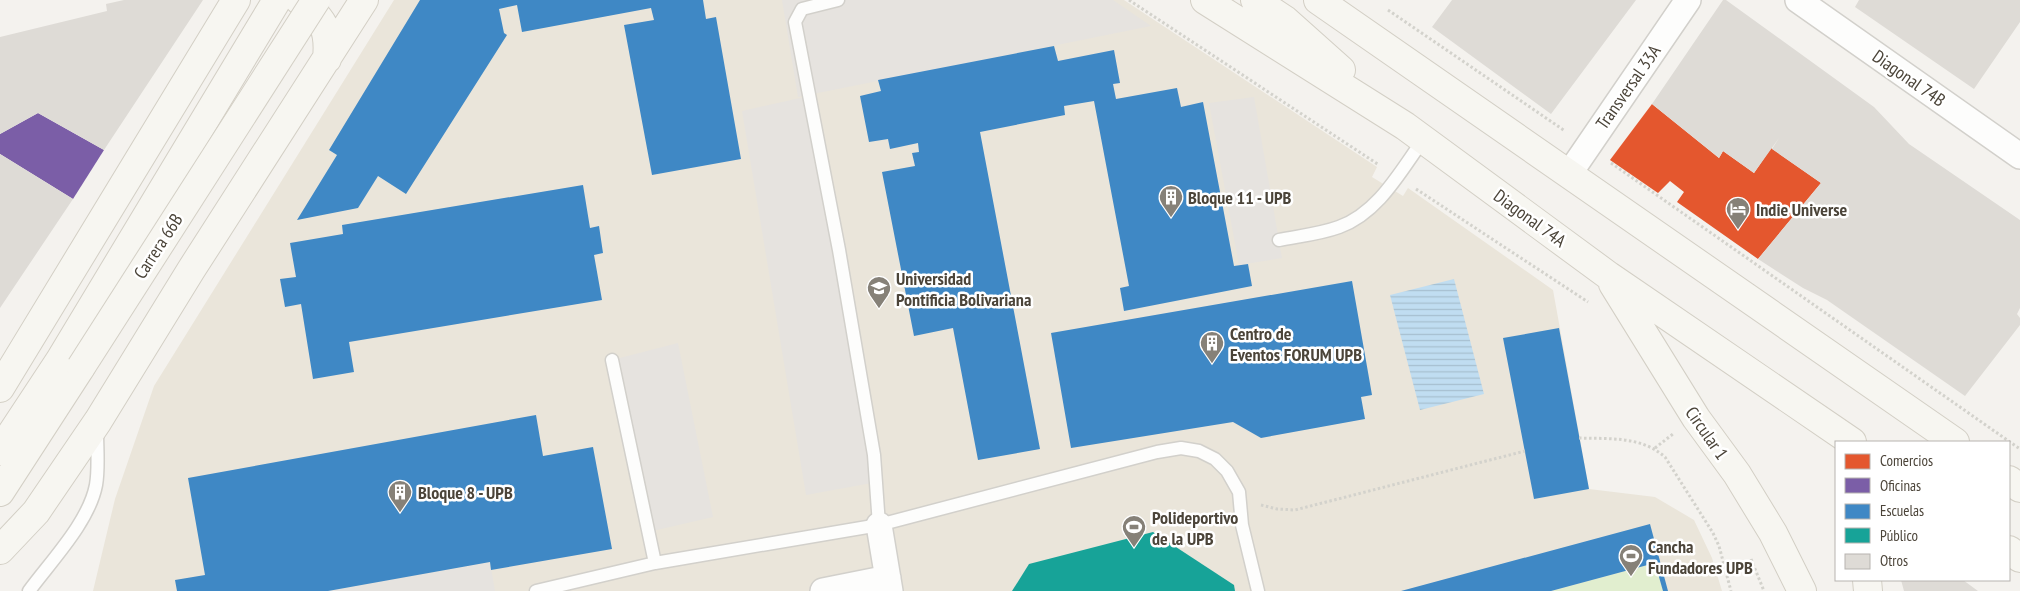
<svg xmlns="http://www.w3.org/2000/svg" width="2020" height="591" viewBox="0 0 2020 591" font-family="'PT Sans Narrow',sans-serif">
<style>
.education{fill:#eae5da}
.pitch{fill:#e1eecf}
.parking{fill:#e6e3df}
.water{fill:url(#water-rules)}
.shops{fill:#e4572e}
.offices{fill:#7b5ea7}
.schools{fill:#3f88c5}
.public{fill:#17a398}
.building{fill:#dedbd6}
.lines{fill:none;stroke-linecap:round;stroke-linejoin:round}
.lane-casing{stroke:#d2d0cb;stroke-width:15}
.street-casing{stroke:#d2d0cb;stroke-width:28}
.secondary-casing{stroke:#d3cfc5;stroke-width:30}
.path{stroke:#d3d2cc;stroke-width:3;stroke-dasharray:2.5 2.5;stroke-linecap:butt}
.lane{stroke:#fdfdfc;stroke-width:12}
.street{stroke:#fdfdfc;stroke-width:25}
.secondary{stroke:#f7f6f1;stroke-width:28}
.secondary-bridge-casing{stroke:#d3cfc5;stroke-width:30;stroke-linecap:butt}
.secondary-bridge{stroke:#f7f6f1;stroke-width:28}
.labels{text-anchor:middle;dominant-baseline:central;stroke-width:5;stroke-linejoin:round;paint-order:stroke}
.street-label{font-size:18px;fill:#4b4439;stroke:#fff}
.poi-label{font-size:18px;font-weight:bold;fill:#4b4439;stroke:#fff;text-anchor:start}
</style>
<defs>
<pattern id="water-rules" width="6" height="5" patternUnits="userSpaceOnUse" patternTransform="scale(1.25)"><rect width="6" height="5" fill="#c0ddf1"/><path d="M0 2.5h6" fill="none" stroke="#a6bfcf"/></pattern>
</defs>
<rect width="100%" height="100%" fill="#f4f2ee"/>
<path class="education" d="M394 0H1124L1377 167 1372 177 1403 196 1408 188 1553 290 1589 489 1655 497 1694 520 1712 558 1722 591H93L115 499 154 386Z"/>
<path class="pitch" d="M1655 563 1663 591H1551Z"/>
<path class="parking" d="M782 0H1113L1151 26 798 97Z
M809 96 877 482 806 495 742 111Z
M1254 97 1282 258 1239 265 1209 103Z
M678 343 713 517 648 532 612 360Z
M490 562 495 591H328Z"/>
<path class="water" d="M1454 279 1484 394 1420 410 1390 295Z"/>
<path class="shops" d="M1652 104 1719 158 1723 151 1754 173 1771 148 1821 183 1758 259 1677 202 1684 192 1670 181 1658 193 1610 160Z"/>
<path class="offices" d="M38 113 104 150 73 199 0 154V134Z"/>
<path class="schools" d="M420 0H703L706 19 716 17 741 159 652 175 624 25 654 20 651 8 522 32 517 5 499 9 504 33 507 35 406 194 378 176 358 208 297 220 337 155 329 150Z
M1054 46 1058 61 1114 50 1120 83 1113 84 1116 99 1177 88 1181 107 1203 102 1234 266 1248 264 1252 286 1124 311 1120 288 1129 286 1094 101 1064 106 1065 115 980 132 1040 449 978 460 953 328 914 336 882 172 915 166 912 153 919 152 918 143 890 149 888 139 869 142 860 96 881 91 878 80Z
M583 185 590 228 599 226 603 253 594 255 602 300 349 342 354 372 313 379 301 304 285 307 280 279 296 277 290 243 343 234 342 225Z
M1352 281 1372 395 1361 397 1365 419 1261 438 1233 422 1071 448 1051 333Z
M1559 328 1589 489 1534 499 1503 338Z
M536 415 543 456 593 447 612 549 491 570 490 562 328 591H177L175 580 205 575 188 478Z
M1650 524 1668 591H1663L1655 563 1551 591H1401Z"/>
<path class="public" d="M1153 532 1234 585 1235 591H1012L1029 564Z"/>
<path class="building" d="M124 0H203L104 150 38 113 0 134V37L107 11 106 4Z
M1452 0H1636L1551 114 1432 27Z
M1723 0H1726L1874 107 1909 144 2020 220V308L2017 314 2020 318V325L1965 396 1827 300 1803 288 1758 259 1821 183 1772 149 1779 138 1754 173 1723 151 1719 158 1652 104Z
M1859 0H2020V22L1974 89 1855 7Z
M0 154 73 199 0 308Z
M1901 580H1963L1978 591H1904Z"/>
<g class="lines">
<g class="lane-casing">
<path id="lane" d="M838 0 802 9 795 22 839 250 874 455 879 525
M1279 240C1299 236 1320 234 1339 227 1378 213 1400 172 1423 140
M612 360 655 563
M29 591C51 561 89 522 96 485 99 468 97 449 97 431
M536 591 655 563 879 525 1157 452 1181 448 1199 451 1215 459 1227 471 1239 492 1242 525 1258 591"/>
</g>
<g class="street-casing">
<path id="street" d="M1798 0 2020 156
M1569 174 1688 0
M879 525 890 591
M823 591 888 578"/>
</g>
<g class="secondary-casing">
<path id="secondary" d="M299 0C323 18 330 29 327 59
M1205 0 1405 126 1609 276 1852 442
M1255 0 1285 20 1341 70
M1318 0 1955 442
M1613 284 1696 418 1737 474 1773 533 1802 591
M0 388 236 0
M0 451 60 360 277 0
M2009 480 2020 488
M0 492 81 367
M0 550 36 512 98 421 191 270 364 0
M2009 550 2020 558
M1867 580 1868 591"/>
</g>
<path class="path" d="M1129 0 1379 165
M1388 10 1565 131
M1611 163 2020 449
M1416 189 1588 302
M1579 438C1610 439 1641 436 1665 457L1713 533 1719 546 1731 591
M1655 448 1673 434
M1261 505 1277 509 1295 510 1525 451
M1751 559 1764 591"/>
<use href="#lane" class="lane"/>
<use href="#street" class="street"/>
<use href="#secondary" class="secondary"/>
<g class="secondary-bridge-casing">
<path id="secondary-bridge" d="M81 367 316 0"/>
</g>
<use href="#secondary-bridge" class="secondary-bridge"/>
</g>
<defs>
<g id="building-pin" transform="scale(1.25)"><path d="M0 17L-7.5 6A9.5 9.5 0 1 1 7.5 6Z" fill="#868178" stroke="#fff"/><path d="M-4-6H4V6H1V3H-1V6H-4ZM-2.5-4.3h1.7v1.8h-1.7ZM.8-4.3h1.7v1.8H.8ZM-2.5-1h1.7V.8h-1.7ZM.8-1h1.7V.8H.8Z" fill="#fff"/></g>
<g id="hotel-pin" transform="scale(1.25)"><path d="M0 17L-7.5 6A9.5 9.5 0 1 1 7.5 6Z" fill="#868178" stroke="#fff"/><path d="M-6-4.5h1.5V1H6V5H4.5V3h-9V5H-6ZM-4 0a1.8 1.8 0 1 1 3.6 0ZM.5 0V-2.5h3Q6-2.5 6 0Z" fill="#fff"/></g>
<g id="university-pin" transform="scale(1.25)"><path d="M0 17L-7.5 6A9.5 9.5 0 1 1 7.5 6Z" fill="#868178" stroke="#fff"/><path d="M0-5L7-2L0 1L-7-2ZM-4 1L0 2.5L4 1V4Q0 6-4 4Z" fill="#fff"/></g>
<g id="stadium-pin" transform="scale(1.25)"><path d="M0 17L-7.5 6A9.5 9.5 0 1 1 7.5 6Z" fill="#868178" stroke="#fff"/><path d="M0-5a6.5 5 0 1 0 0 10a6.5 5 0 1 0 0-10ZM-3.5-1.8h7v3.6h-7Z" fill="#fff"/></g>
</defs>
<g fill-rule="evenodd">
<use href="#building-pin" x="1171" y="197"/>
<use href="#hotel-pin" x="1738" y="209"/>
<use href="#university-pin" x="879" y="288"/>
<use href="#building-pin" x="1212" y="343"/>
<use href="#building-pin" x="400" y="492"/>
<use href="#stadium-pin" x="1134" y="527"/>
<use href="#stadium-pin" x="1631" y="556"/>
</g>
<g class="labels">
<g class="street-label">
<text transform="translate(1909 78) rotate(35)">Diagonal 74B</text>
<text transform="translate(1628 87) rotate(-55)">Transversal 33A</text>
<text transform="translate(1530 218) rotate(36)">Diagonal 74A</text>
<text transform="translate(158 246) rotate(-57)">Carrera 66B</text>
<text transform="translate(1707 433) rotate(55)">Circular 1</text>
</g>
<g class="poi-label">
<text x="1188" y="197">Bloque 11 - UPB</text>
<text x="1756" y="209">Indie Universe</text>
<text x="896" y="278">Universidad<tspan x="896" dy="21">Pontificia Bolivariana</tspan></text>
<text x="1230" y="333">Centro de<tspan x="1230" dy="21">Eventos FORUM UPB</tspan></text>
<text x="418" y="492">Bloque 8 - UPB</text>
<text x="1152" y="517">Polideportivo<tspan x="1152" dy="21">de la UPB</tspan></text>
<text x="1648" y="546">Cancha<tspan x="1648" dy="21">Fundadores UPB</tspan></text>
</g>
</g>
<rect x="1835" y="441" width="175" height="140" fill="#ffffff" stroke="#b7b4b0"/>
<rect x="1845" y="454" width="25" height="15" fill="#e4572e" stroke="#b7b4b0"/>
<text x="1880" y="466" font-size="15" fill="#4b4439">Comercios</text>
<rect x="1845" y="478" width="25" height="15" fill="#7b5ea7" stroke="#b7b4b0"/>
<text x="1880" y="491" font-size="15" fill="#4b4439">Oficinas</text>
<rect x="1845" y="504" width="25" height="15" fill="#3f88c5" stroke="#b7b4b0"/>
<text x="1880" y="516" font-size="15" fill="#4b4439">Escuelas</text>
<rect x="1845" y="528" width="25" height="15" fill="#17a398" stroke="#b7b4b0"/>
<text x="1880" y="541" font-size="15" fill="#4b4439">Público</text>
<rect x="1845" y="554" width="25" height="15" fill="#dedbd6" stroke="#b7b4b0"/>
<text x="1880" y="566" font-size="15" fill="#4b4439">Otros</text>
</svg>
